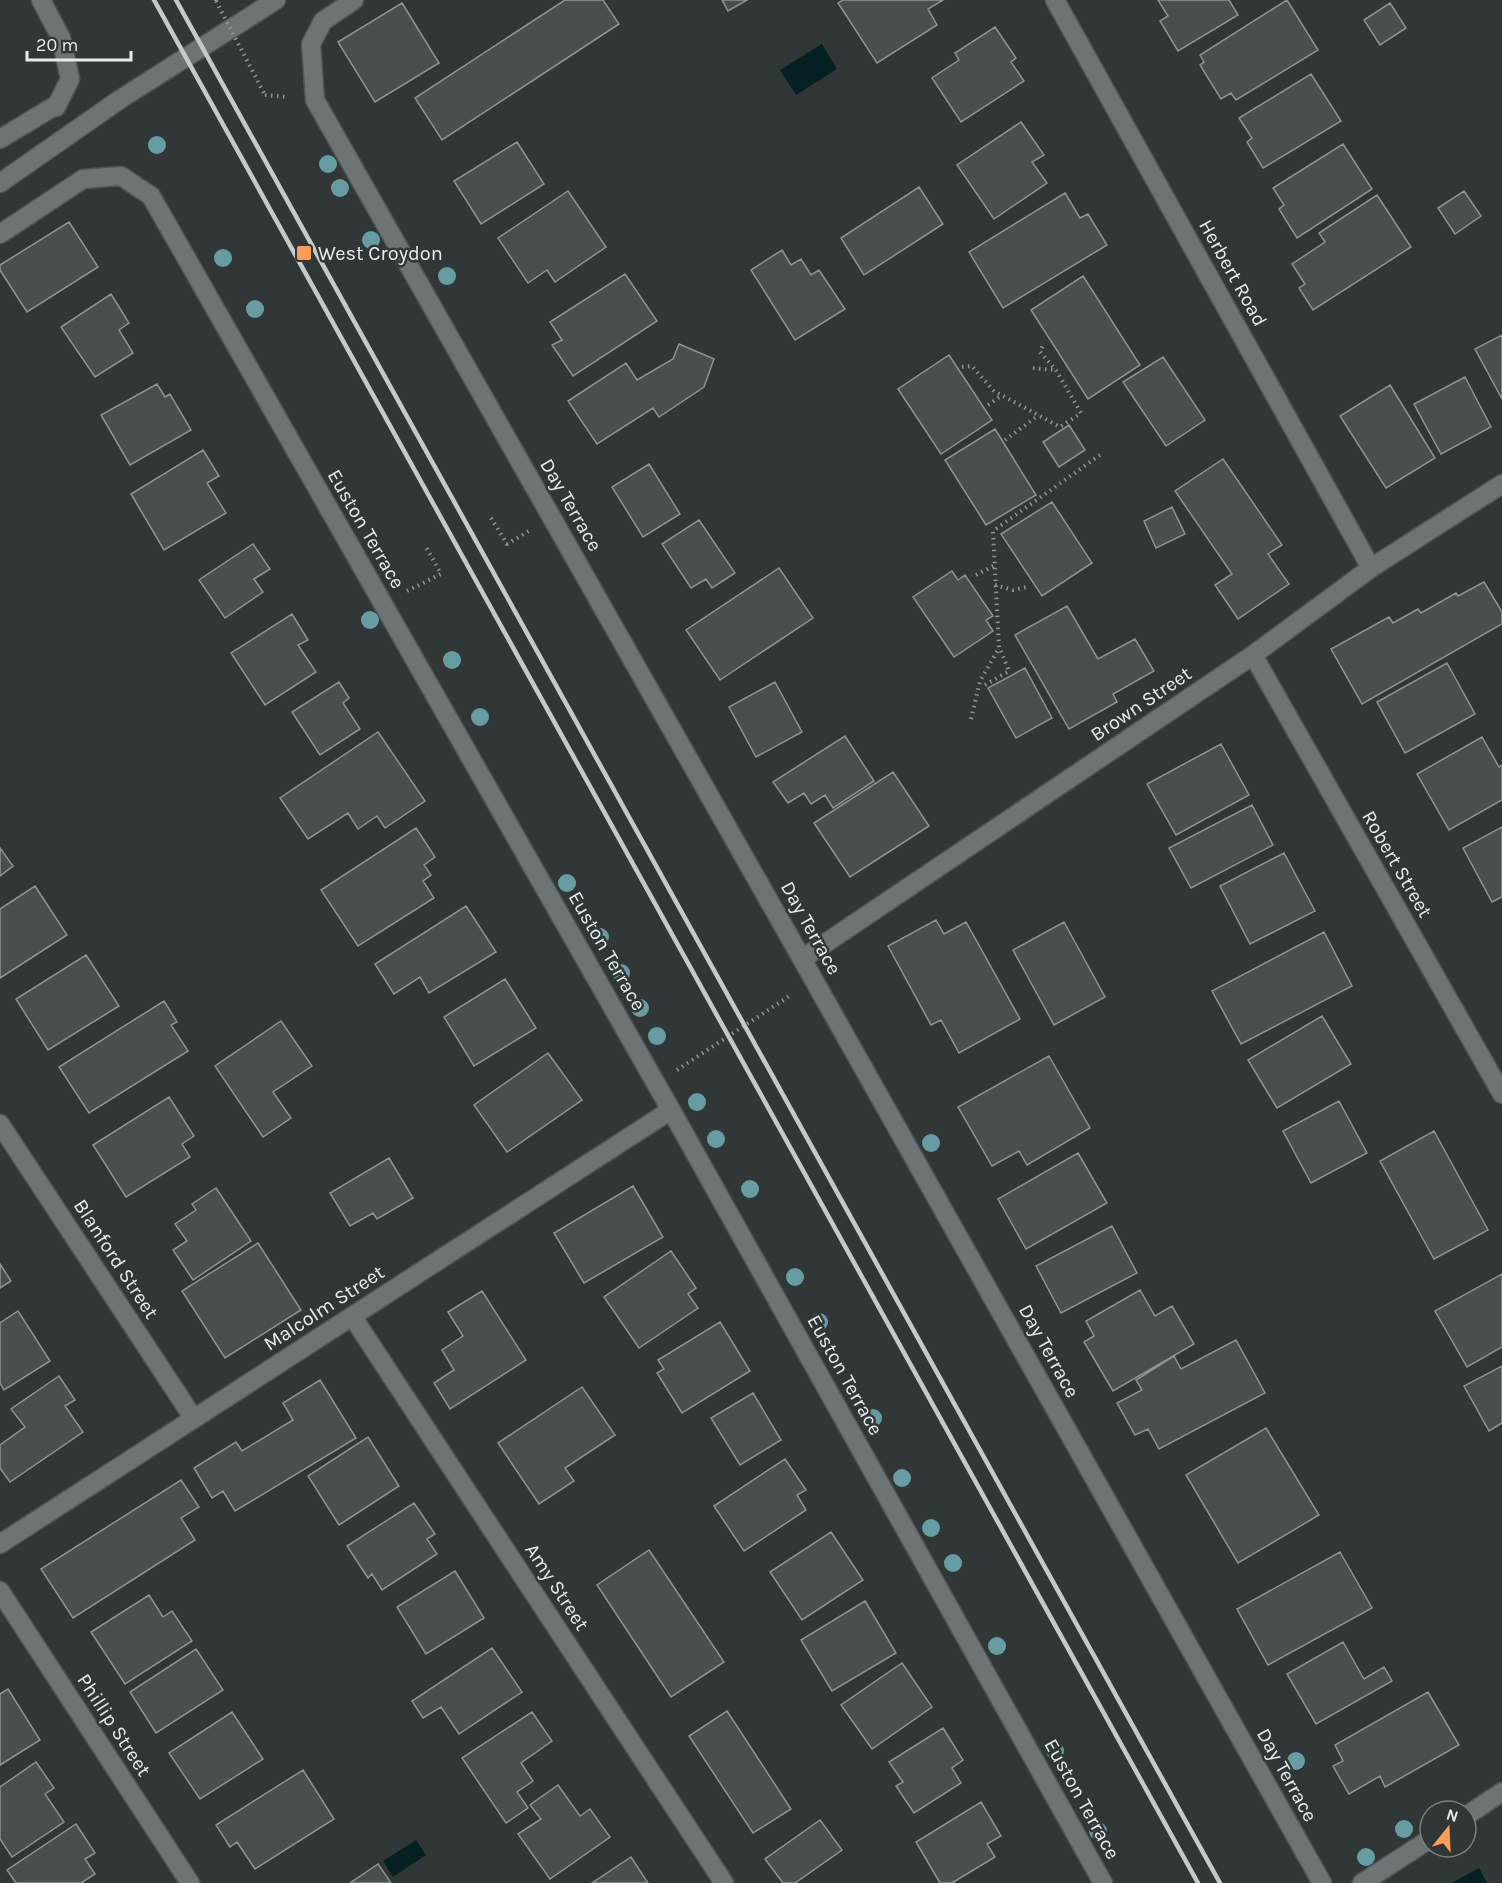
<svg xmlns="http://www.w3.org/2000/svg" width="1502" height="1883" viewBox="0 0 1502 1883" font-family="Karla,sans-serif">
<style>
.water{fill:#052023}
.building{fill:#494f4f;stroke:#8d9494;stroke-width:1.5}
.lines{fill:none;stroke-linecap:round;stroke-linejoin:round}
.street-casing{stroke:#4f5454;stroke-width:21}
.secondary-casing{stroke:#4f5454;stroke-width:21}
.path{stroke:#909595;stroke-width:4;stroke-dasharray:1.5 4.5;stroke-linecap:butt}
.street{stroke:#6e7475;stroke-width:18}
.secondary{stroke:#6e7475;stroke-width:18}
.rail{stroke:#c5c9c9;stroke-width:4.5}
.path-bridge{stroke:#909595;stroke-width:4;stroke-dasharray:1.5 4.5;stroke-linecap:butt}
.tree{fill:#679da2}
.poi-dot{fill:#fe9c58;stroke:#313737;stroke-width:2}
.labels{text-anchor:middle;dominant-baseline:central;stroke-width:5;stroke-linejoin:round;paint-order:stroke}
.poi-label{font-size:20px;fill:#e8ecec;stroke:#313737;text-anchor:start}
.street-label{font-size:20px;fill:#e8ecec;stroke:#313737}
</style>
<rect width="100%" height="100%" fill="#313737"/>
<path class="water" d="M822 44 837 69 796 95 780 70Z
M416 1840 426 1855 393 1877 383 1861Z
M1479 1868 1487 1883H1452Z"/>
<path class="building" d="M565 0H603L619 24 442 140 415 98Z
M722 0H747L728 11Z
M843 0H943L928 9 937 25 877 63 838 3Z
M1158 0H1229L1238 15 1178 51 1160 21 1168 16Z
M1287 0 1318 50 1236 100 1231 93 1221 99 1200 65 1204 62 1200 55Z
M402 3 439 63 375 102 338 42Z
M1390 3 1406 28 1380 45 1364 20Z
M995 27 1016 58 1011 62 1024 81 961 122 932 78 959 60 955 53Z
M1311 74 1341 121 1263 168 1247 142 1252 138 1239 118Z
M1021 122 1044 155 1032 162 1047 183 994 219 957 165Z
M517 142 544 184 481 224 454 181Z
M1343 144 1372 189 1297 238 1279 209 1284 205 1273 188Z
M919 187 943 224 864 275 841 238Z
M568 191 606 247 555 282 547 270 528 283 498 238Z
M1464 191 1481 216 1455 234 1438 208Z
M1065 193 1080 218 1088 214 1107 245 1003 308 969 252Z
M1377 195 1411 247 1313 310 1299 288 1305 284 1292 264 1325 242 1319 233Z
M69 222 98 267 27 312 0 270V265Z
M782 250 791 265 801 259 811 275 819 270 845 309 795 340 751 270Z
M625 274 657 321 573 376 552 345 562 340 550 322Z
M1083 276 1140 365 1088 399 1031 310Z
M111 294 129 323 119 330 133 353 95 377 61 327Z
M1502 335V399L1475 349Z
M679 344 714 359 704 387 659 417 653 408 597 444 568 401 626 363 637 380 673 359Z
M949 355 992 420 941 454 898 389Z
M1163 357 1205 420 1166 446 1123 382Z
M1465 377 1491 427 1441 454 1414 404Z
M157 384 165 397 170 394 191 430 130 465 101 415Z
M1390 385 1435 458 1386 488 1340 416Z
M1069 425 1085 450 1059 467 1043 442Z
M995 429 1036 495 986 525 945 460Z
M203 450 219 476 207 483 226 513 164 550 131 494Z
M1223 459 1282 545 1268 554 1289 584 1238 619 1215 585 1232 574 1175 491Z
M649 464 680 514 643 537 612 487Z
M1052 502 1092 563 1042 596 1001 534Z
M1172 507 1185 534 1156 548 1144 521Z
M699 520 735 573 712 588 706 579 691 588 662 544Z
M253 544 270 569 254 579 263 592 225 618 199 580Z
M779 568 813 618 720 680 686 630Z
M952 571 958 580 965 575 993 616 986 620 993 631 954 657 913 597Z
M1484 582 1502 612V624L1362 704 1331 649 1389 617 1393 623 1418 609 1421 613 1456 593 1458 596Z
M1067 606 1098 659 1135 639 1154 671 1113 694 1117 702 1069 729 1015 635Z
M292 614 308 640 298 645 316 672 265 705 231 653Z
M1447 663 1475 714 1405 753 1377 702Z
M1025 668 1052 718 1016 738 988 688Z
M339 682 349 698 343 703 360 729 320 755 292 712Z
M775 682 802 732 756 757 729 707Z
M378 732 425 801 385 828 377 816 358 829 348 813 308 839 280 798Z
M845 736 874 781 833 808 825 795 811 804 804 793 788 803 773 782Z
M1482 737 1499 767 1502 765V800L1449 830 1417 774Z
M1221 744 1249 795 1176 835 1147 784Z
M893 772 929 826 850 877 814 823Z
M1252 805 1273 845 1191 888 1169 848Z
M1502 827V897L1492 902 1463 848Z
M416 828 435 857 424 865 431 875 423 881 434 898 358 946 321 890Z
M0 848 13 866 0 876Z
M1284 853 1315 911 1250 944 1220 886Z
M35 886 67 935 0 978V909Z
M466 906 496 952 429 993 420 977 394 994 375 964Z
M936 920 944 934 966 922 1020 1019 959 1053 941 1020 931 1025 888 946Z
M1064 922 1105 997 1054 1025 1013 950Z
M1324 932 1352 986 1241 1044 1212 991Z
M86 955 119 1006 48 1050 16 999Z
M505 979 536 1028 474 1066 444 1017Z
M164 1001 177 1022 171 1025 188 1051 89 1113 59 1067Z
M1322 1016 1351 1064 1277 1108 1248 1060Z
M281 1021 312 1066 273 1092 291 1118 263 1137 215 1066Z
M548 1053 582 1100 507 1152 474 1105Z
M1049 1056 1090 1128 1027 1165 1019 1151 992 1166 958 1107Z
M169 1097 194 1136 182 1144 190 1157 126 1197 93 1145Z
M1339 1101 1367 1153 1311 1183 1283 1131Z
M1434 1131 1488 1230 1434 1259 1380 1161Z
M1078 1153 1107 1203 1026 1249 998 1199Z
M389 1158 413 1198 377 1219 373 1213 350 1226 330 1193Z
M633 1186 663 1237 584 1283 554 1233Z
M216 1188 251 1241 193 1280 173 1250 187 1241 175 1224 196 1210 192 1204Z
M1112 1226 1137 1273 1061 1313 1036 1266Z
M258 1243 301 1310 225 1358 182 1291Z
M671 1251 696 1288 688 1294 698 1308 639 1348 604 1297Z
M0 1264 11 1281 0 1288Z
M1502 1274V1347L1467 1367 1435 1311Z
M1140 1290 1155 1316 1172 1306 1194 1344 1113 1391 1084 1342 1094 1336 1086 1321Z
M482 1291 526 1360 450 1409 434 1383 454 1370 442 1350 463 1336 448 1312Z
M18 1311 50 1361 4 1390 0 1383V1323Z
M720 1322 750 1371 682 1413 657 1373 664 1369 658 1360Z
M1236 1340 1265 1393 1159 1449 1148 1429 1135 1435 1117 1403 1142 1390 1136 1380 1174 1356 1181 1369Z
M1502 1366V1423L1489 1431 1464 1386Z
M59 1376 75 1400 65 1406 83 1432 10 1482 0 1468V1445L25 1427 11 1409Z
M320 1380 356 1438 235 1511 223 1491 212 1498 194 1468 236 1442 242 1451 293 1420 283 1403Z
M582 1387 615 1435 565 1468 574 1481 539 1504 498 1443Z
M753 1393 781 1440 740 1465 711 1418Z
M1266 1428 1319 1515 1238 1563 1186 1475Z
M368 1437 399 1486 339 1525 308 1476Z
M785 1459 806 1490 797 1495 806 1510 744 1551 714 1506Z
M181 1480 199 1507 181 1518 195 1540 73 1618 41 1569Z
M414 1503 435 1534 427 1539 437 1554 382 1590 372 1574 368 1578 347 1546Z
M831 1532 863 1580 802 1620 770 1572Z
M649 1550 724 1662 671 1697 597 1585Z
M1340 1552 1372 1608 1268 1665 1237 1609Z
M455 1571 484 1618 426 1654 397 1607Z
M149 1595 163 1617 172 1611 192 1641 125 1684 91 1632Z
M865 1601 896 1653 832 1691 801 1640Z
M1343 1642 1364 1679 1384 1667 1392 1681 1316 1724 1287 1674Z
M492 1648 522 1692 459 1734 441 1707 423 1718 412 1701Z
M196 1649 223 1690 156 1733 130 1692Z
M902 1663 932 1707 872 1749 841 1705Z
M8 1689 40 1740 0 1765V1694Z
M1428 1692 1459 1745 1385 1787 1380 1776 1349 1794 1333 1766 1343 1761 1335 1745Z
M727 1711 791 1809 753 1833 689 1736Z
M232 1712 263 1759 200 1799 169 1753Z
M532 1712 552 1741 521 1763 533 1781 517 1792 528 1808 506 1823 462 1758Z
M943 1728 963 1760 952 1768 961 1783 914 1813 896 1786 903 1782 889 1762Z
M36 1762 54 1788 45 1794 64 1822 12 1857 0 1839V1787Z
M303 1770 334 1819 255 1869 237 1842 230 1847 216 1825Z
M558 1785 580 1816 590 1809 610 1837 550 1879 518 1834 541 1819 530 1805Z
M981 1802 1001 1836 987 1844 995 1857 952 1883H940L916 1842Z
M820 1820 842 1850 795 1883H783L765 1859Z
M76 1824 95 1853 85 1859 95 1874 81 1883H16L7 1870Z
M631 1857 648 1883H592Z
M378 1864 391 1883H350Z"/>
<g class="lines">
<g class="street-casing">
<path id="street" d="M354 0 323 21 311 44 315 100 802 959 1322 1883
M1055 0 1371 568
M0 139 53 107H56L70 79 61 38 41 0
M0 234 83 179 121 176 151 196 671 1110 1103 1883
M1253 655 1502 1094
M802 959 1253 655 1371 568 1502 484
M0 1124 194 1419
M352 1316 724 1883
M0 1544 671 1110
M0 1591 190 1883
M1466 1816 1502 1792
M1362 1883 1430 1839"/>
</g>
<g class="secondary-casing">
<path id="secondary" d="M0 183 119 100 276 0"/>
</g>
<path class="path" d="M216 0V1
M265 95 288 97
M962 367 972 366 994 391 1060 427 1081 413 1056 370 1040 352 1044 343
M1033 368 1056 370
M988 405 1002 395
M1005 440 1039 415
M491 518 507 544 529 531
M976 575 995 565
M995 585 1013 590 1027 587
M407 591 441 574 425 545
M985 685 1009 671 1000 649
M971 719 980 681 999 648 993 531 1100 455
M677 1070 791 995"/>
<use href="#street" class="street"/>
<use href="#secondary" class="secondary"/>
<path class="rail" d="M154 0 1198 1883
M176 0 1220 1883"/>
<path class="path-bridge" d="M216 1 265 95"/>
</g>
<g class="tree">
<circle cx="157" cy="145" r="9"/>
<circle cx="328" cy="164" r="9"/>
<circle cx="340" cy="188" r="9"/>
<circle cx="371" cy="240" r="9"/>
<circle cx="223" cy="258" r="9"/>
<circle cx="447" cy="276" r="9"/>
<circle cx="255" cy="309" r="9"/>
<circle cx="370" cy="620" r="9"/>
<circle cx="452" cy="660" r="9"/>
<circle cx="480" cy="717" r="9"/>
<circle cx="567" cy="883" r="9"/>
<circle cx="600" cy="937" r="9"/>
<circle cx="621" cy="973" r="9"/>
<circle cx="640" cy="1008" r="9"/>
<circle cx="657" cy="1036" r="9"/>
<circle cx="697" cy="1102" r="9"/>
<circle cx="716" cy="1139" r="9"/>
<circle cx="931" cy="1143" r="9"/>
<circle cx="750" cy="1189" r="9"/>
<circle cx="795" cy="1277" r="9"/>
<circle cx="819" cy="1322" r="9"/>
<circle cx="873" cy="1418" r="9"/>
<circle cx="902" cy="1478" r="9"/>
<circle cx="931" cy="1528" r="9"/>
<circle cx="953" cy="1563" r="9"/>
<circle cx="997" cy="1646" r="9"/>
<circle cx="1055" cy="1751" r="9"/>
<circle cx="1296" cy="1761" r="9"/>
<circle cx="1404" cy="1829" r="9"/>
<circle cx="1098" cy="1831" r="9"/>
<circle cx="1366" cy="1857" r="9"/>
</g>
<rect class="poi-dot" x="296" y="245" width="16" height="16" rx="3"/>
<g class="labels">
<g class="poi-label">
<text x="318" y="253">West Croydon</text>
</g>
<g class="street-label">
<text transform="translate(1233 273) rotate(61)">Herbert Road</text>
<text transform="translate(571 505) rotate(60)">Day Terrace</text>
<text transform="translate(366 529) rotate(60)">Euston Terrace</text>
<text transform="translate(1141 704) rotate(-34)">Brown Street</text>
<text transform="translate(1397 864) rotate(60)">Robert Street</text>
<text transform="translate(811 928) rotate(61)">Day Terrace</text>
<text transform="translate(607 951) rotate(60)">Euston Terrace</text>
<text transform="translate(116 1259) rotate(57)">Blanford Street</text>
<text transform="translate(324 1308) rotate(-33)">Malcolm Street</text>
<text transform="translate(1049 1351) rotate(61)">Day Terrace</text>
<text transform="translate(845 1375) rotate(61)">Euston Terrace</text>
<text transform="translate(557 1587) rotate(57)">Amy Street</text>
<text transform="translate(114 1725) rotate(57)">Phillip Street</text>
<text transform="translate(1287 1775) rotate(61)">Day Terrace</text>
<text transform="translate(1082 1799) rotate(61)">Euston Terrace</text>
</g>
</g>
<g transform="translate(1448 1829) rotate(18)"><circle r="28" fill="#313737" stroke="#7a7f7f" stroke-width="1.5"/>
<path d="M0-4.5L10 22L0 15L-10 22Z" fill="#fe9c58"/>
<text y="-9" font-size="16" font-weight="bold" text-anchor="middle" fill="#e8ecec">N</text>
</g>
<path d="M27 51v9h104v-9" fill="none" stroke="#e8ecec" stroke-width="3"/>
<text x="36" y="51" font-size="18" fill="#e8ecec" stroke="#313737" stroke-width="4.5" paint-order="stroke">20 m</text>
</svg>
